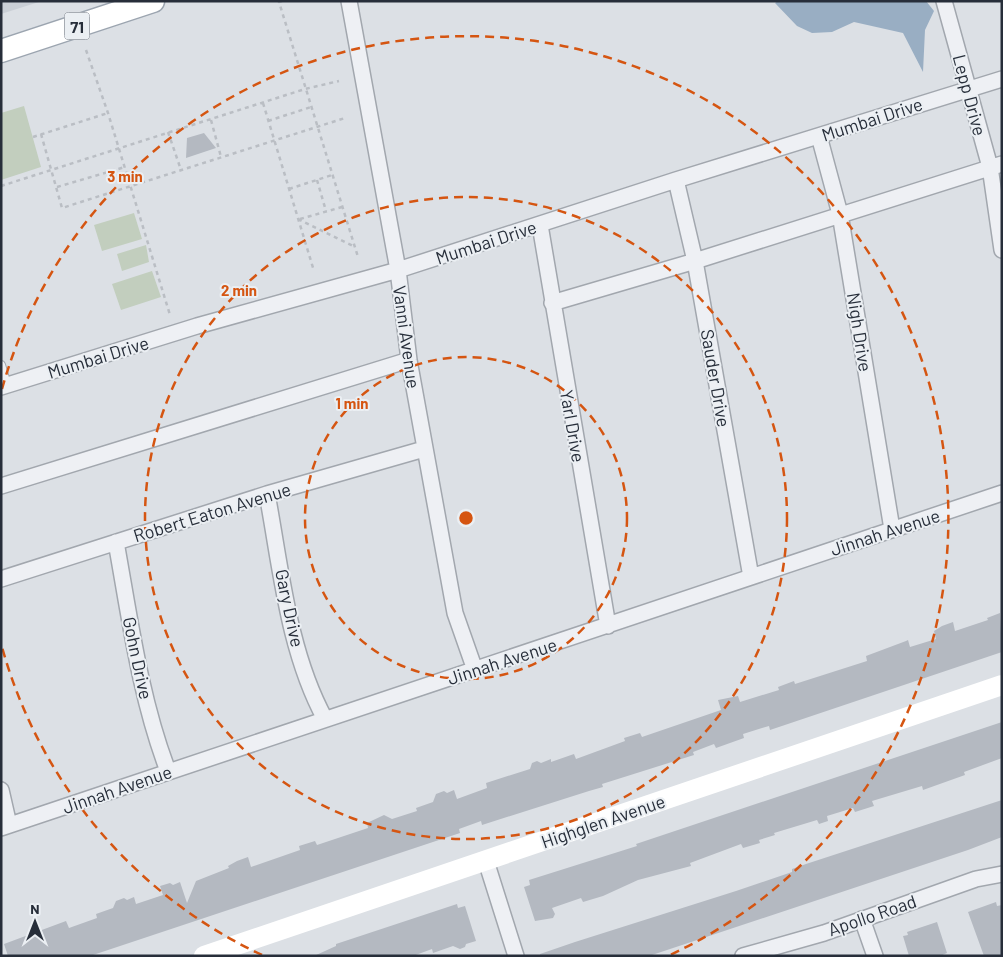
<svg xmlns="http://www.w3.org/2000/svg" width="1003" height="957" viewBox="0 0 1003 957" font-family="Barlow,sans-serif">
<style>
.built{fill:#cacfd6}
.green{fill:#c2cebe}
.water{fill:#99aec3}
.building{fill:#b4b9c1}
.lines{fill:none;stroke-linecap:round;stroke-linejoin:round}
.lane-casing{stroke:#a2a7ae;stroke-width:10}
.street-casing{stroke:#a2a7ae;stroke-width:18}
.primary-casing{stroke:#9ca5b0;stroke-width:25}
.path{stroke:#babec4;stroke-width:2.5;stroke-dasharray:4 4;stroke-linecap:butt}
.lane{stroke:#eef0f4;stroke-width:8}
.street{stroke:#eef0f4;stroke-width:15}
.secondary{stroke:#fff;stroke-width:20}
.primary{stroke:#fff;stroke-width:22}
.ring{fill:none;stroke:#d55511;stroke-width:2.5;stroke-dasharray:9 6}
.labels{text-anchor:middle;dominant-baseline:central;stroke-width:4;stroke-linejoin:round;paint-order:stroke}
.shield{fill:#ebeff3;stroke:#626872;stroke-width:1}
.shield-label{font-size:16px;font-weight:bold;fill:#272e3a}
.street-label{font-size:18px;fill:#272e3a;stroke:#ebeff3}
.centre{fill:#d55511;stroke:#ebeff3;stroke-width:2.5}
.ring-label{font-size:15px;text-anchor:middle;font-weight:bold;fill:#d55511;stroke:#ebeff3;stroke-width:4;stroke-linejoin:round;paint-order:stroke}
</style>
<rect width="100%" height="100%" fill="#dce0e5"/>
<path class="built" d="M1 1H42L1 14Z"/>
<path class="green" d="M24 106 41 167 1 180V113Z
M134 213 142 239 102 251 94 225Z
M146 245 149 262 122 271 117 254Z
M152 271 161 297 121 310 112 284Z"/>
<path class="water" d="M778 1H926L934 11 925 30 923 72 903 33 854 22 832 32 812 33 797 26 775 3Z"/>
<path class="building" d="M204 133 216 148 186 158 187 138Z
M1000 613 1002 652 770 730 769 726 762 728 743 734 744 738 716 748 714 744 693 752 694 755 602 784 603 787 589 791 482 825 481 821 459 829 460 833 90 956H8L4 944 66 921 69 928 97 918 96 914 113 908 116 901 124 898 127 900 134 897 136 904 163 895 160 886 170 883 173 885 180 882 187 903 196 881 229 868 228 866 237 861 248 857 251 867 300 850 299 846 315 841 317 845 368 828 367 823 384 815 392 819 417 811 416 808 433 802 436 794 444 791 447 793 454 790 457 799 487 788 486 783 530 769 532 763 537 761 541 763 551 759V762L574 754 576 759 625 741 624 738 640 733 642 737 721 710 718 700 738 696 740 702 779 690 778 687 794 681 795 684 867 661 866 656 906 641 908 640 910 647 936 639 934 631 942 626 953 622 955 631 988 620 987 618Z
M1002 722V758L964 772 965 775 923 790 922 786 872 801 874 806 855 812 853 808 827 816 828 821 819 824 817 820 774 833 775 835 759 840 760 843 743 848 741 844 690 863 691 866 638 880 603 896 583 902 581 898 552 908 555 914 553 918 535 921 524 887 530 885 529 880 637 846 636 844Z
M1002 800V837L968 850 649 956H540V954L575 942 736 891 792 872V869L806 864Z
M996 902 997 906 1002 905V956H984L968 912Z
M457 904 458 908 465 906 476 941 466 944 465 947 460 949 453 946 433 953 432 949 413 956H314L336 946V944Z
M937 922 947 953 940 956H909L903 936 908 935 907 932Z"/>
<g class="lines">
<g class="lane-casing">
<path id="lane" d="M1 365 7 385"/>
</g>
<g class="street-casing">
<path id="street" d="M349 1 398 270 409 360 455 613 475 670
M944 1 990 167 1002 250
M819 136 840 214 892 529
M676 180 695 261 751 577
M540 225 608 626
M552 303 695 261 1002 164
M1 387 197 326 398 270 676 180 1002 79
M1 486 409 360
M267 494C281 568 288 651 325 719
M116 542C130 619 140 698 168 771
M1 579 267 494 424 449
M1 790 9 825
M1 828 1002 493
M486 861 516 956
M862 919 875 956
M743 956 824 933 976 879 1002 874"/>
</g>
<g class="primary-casing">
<path id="primary" d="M1 51 153 1"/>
</g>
<path class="path" d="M282 1 279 2 358 257
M86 50 108 113 170 315
M263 103 314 271
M211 120 221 157
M268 121 311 107
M168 132 181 170
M41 134 62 208 345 118
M33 137 108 113
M317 180 326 211
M1 186 305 89 339 81
M57 187 125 167
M289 189 332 175
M298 219 355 247
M300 219 342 207"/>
<use href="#lane" class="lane"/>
<use href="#street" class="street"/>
<path class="secondary" d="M204 956 1002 685"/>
<use href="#primary" class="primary"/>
</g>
<g class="ring">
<circle cx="466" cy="518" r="161"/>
<circle cx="466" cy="518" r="321"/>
<path d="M262 955A482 482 0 0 1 2 647M2 389A482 482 0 1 1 670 955"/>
</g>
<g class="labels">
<rect class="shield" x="64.5" y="12.5" width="25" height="27" rx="4"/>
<g class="shield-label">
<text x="77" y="26">71</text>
</g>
<g class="street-label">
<text transform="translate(970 95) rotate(75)">Lepp Drive</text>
<text transform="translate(872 119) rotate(-18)">Mumbai Drive</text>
<text transform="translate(486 242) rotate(-18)">Mumbai Drive</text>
<text transform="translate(860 332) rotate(81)">Nigh Drive</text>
<text transform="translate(407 337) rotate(82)">Vanni Avenue</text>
<text transform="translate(98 357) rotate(-17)">Mumbai Drive</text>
<text transform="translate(716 378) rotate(80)">Sauder Drive</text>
<text transform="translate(573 426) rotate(80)">Yarl Drive</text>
<text transform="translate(212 512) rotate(-17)">Robert Eaton Avenue</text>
<text transform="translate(885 532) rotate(-18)">Jinnah Avenue</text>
<text transform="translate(290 608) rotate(78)">Gary Drive</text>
<text transform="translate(138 658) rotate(78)">Gohn Drive</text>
<text transform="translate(502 661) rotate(-18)">Jinnah Avenue</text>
<text transform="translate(117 789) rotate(-19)">Jinnah Avenue</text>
<text transform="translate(603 821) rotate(-19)">Highglen Avenue</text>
<text transform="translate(872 915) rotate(-19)">Apollo Road</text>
</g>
</g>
<circle cx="466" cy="518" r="8" class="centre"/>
<g class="ring-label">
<text x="125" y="182">3 min</text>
<text x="239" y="296">2 min</text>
<text x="352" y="409">1 min</text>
</g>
<rect width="1003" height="957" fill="none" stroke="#272e3a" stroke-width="5"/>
<g transform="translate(35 922)" stroke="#ebeff3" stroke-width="4" paint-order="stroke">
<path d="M0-4L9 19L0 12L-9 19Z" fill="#272e3a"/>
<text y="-8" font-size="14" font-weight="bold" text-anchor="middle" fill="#272e3a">N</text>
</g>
</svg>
